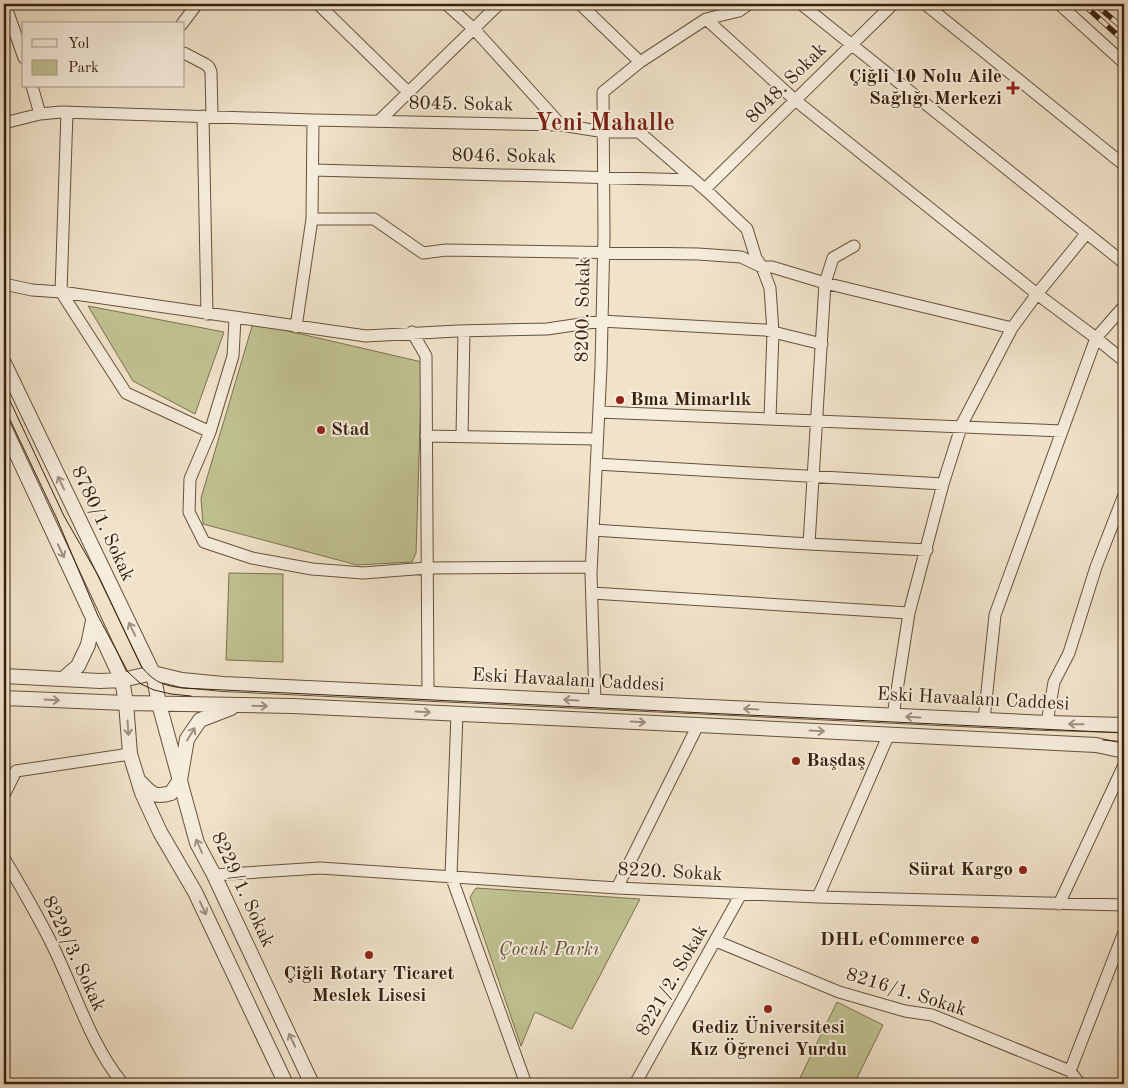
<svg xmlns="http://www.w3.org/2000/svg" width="1128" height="1088" viewBox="0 0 1128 1088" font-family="'Old Standard TT',serif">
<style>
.green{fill:#c0c292;stroke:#7c7150}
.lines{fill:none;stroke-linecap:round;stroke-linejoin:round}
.minor-casing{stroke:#66513c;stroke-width:13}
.tertiary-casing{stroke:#66513c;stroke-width:16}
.minor{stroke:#f6eddd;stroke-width:11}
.tertiary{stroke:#f6eddd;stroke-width:14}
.tram{stroke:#38200d;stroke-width:1}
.rail-casing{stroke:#38200d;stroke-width:5.5}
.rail{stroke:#f6eddd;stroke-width:4;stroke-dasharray:11;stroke-linecap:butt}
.oneway{stroke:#a0917f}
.poi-dot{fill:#8f2418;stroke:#f6eddd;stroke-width:2}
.labels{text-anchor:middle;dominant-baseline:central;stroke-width:4;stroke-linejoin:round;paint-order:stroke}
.poi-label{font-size:19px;font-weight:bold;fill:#38200d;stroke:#f6eddd;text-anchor:end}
.street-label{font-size:19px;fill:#38200d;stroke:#f6eddd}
.park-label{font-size:19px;font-style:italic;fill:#615135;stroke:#f6eddd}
.district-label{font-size:24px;font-weight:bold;fill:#7a1f14;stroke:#f6eddd}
</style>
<rect width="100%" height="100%" fill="#f1e3ca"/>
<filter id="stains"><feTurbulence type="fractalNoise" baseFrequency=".004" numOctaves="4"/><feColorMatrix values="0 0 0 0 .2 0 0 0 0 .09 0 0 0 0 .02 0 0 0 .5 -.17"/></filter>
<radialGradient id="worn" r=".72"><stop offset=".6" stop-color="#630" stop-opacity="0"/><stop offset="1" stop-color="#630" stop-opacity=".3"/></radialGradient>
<path class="green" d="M88 306 224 332 195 414 133 381Z
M253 323 422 362 416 553 412 562 357 565 203 524 201 498Z
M229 573 283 574V662L226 660Z
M476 888 640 899 572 1029 535 1012 521 1046 470 897Z
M837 1002 883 1025 854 1084H797Z"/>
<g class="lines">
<g class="minor-casing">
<path id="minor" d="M8 4 6 7 24 58
M318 4 408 92
M446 4 474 29 561 125
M580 4 640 62
M801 4 1124 263
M925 4 1124 165
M1059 4 1124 63
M706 19 795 100 1037 294 1096 338 1124 361
M182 24 197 4
M184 53 205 64 209 67 211 72 212 116
M32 86 40 114
M67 112 61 292 126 393 210 432
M203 116 207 314
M379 121 499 4
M4 123 40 114 61 112 313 120 561 125 605 132H639L708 192 747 229 756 258 762 267 770 288 773 332 770 418
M313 170 694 180
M705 189 893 4
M312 219H374L423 253 446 250 698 254 741 257 762 267H772L825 283 1012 328
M4 284 32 290 61 292 366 336 457 331 547 329 601 321 765 330 822 344
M235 318 233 356 210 432 190 479 189 512 204 542 252 558 312 569 363 573 427 568 591 567
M296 327 312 219 313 120
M412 332 426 356 428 693
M599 412 1062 431
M426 436 597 439
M462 436 464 331
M596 464 943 484
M593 530 809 544 927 550
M809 544 825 283 833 258 854 246
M592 593 909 613
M595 701 591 574 601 367 604 235 603 92 640 62 706 19 739 11 749 4
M457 714 451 876 526 1084
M893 716 909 613 943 484 962 424 1012 328 1037 294 1086 234
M984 720 995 615 1096 338 1124 306
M1047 723 1054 682 1069 653 1096 567 1124 495
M4 795 16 771 130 754
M4 858C22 889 42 922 57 955 78 1000 92 1046 123 1084
M214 875 320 868 617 888 818 897 1124 905
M617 888 698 725
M818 897 889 734
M1059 904 1124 765
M716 941 839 992 905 1011 932 1015 1070 1071 1080 1084
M1070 1071 1124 932
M635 1084 741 894"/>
</g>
<g class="tertiary-casing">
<path id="tertiary" d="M4 363 153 673 159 704 197 843 214 875 312 1084
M4 427 122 680 126 703 130 754 142 793 160 832 195 892 286 1084
M4 676 100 681 122 680 153 673 182 680 223 684 1047 723 1124 725
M63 679 78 666 88 645 93 621
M4 698 126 703 293 706 698 725 1096 745 1124 751
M140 782C151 794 155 798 171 793L180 780 187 739 200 720 231 708"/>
</g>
<use href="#minor" class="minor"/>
<use href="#tertiary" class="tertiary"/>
<path class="tram" d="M4 388 64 516 99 577 141 666C154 682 162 685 182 688L1124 733
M4 407 57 519 98 616 128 672 141 684 154 690 171 694 191 696
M1103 740 1124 742"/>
<g class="rail-casing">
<path id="rail" d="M1083 4 1124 41
M1095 4 1124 29"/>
</g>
<use href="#rail" class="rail"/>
</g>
<defs><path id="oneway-shaft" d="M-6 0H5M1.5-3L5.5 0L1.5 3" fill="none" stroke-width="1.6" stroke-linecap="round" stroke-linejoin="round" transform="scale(1.25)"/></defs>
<g class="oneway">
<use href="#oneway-shaft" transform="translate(61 483) rotate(-115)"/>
<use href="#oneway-shaft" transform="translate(61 551) rotate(65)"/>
<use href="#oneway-shaft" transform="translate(132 629) rotate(-116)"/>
<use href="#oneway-shaft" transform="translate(52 700) rotate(3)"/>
<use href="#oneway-shaft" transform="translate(571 700) rotate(-177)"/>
<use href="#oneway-shaft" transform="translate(260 706) rotate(1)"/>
<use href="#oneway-shaft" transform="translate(751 709) rotate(-177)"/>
<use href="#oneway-shaft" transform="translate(423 712) rotate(3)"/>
<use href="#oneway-shaft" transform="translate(913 717) rotate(-177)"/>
<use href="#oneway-shaft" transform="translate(638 722) rotate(3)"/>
<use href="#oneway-shaft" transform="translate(1076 724) rotate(-179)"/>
<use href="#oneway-shaft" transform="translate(128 728) rotate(86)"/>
<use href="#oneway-shaft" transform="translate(817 731) rotate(3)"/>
<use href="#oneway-shaft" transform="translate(191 734) rotate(-58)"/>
<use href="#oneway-shaft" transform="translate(199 846) rotate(-114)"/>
<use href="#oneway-shaft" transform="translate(203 908) rotate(65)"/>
<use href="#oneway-shaft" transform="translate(292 1040) rotate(-115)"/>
</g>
<g class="poi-dot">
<path d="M1010.5 80.5h5v5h5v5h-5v5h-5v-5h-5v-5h5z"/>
<circle cx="620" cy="400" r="5"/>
<circle cx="321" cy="430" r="5"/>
<circle cx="796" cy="761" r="5"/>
<circle cx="1023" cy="870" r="5"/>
<circle cx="975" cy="940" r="5"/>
<circle cx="369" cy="955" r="5"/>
<circle cx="768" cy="1009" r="5"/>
</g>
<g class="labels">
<g class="poi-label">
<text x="1002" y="77">Çiğli 10 Nolu Aile<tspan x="1002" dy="22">Sağlığı Merkezi</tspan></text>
<text x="630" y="400" text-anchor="start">Bma Mimarlık</text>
<text x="331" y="430" text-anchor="start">Stad</text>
<text x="806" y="761" text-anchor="start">Başdaş</text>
<text x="1013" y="870">Sürat Kargo</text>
<text x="965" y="940">DHL eCommerce</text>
<text x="369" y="974" text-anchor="middle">Çiğli Rotary Ticaret<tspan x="369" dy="22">Meslek Lisesi</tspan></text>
<text x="768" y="1028" text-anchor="middle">Gediz Üniversitesi<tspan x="768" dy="22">Kız Öğrenci Yurdu</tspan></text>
</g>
<g class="street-label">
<text transform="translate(787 84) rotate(-45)">8048. Sokak</text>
<text transform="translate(461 105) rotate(1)">8045. Sokak</text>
<text transform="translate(504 157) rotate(1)">8046. Sokak</text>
<text transform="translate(584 310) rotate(-89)">8200. Sokak</text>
<text transform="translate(102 524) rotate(65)">8780/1. Sokak</text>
<text transform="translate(568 681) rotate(3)">Eski Havaalanı Caddesi</text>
<text transform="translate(973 700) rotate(3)">Eski Havaalanı Caddesi</text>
<text transform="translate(670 873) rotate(3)">8220. Sokak</text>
<text transform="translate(242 890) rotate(65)">8229/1. Sokak</text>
<text transform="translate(73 954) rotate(65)">8229/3. Sokak</text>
<text transform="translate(673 981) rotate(-60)">8221/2. Sokak</text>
<text transform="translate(906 993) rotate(17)">8216/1. Sokak</text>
</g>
<g class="park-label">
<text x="549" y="950">Çocuk Parkı</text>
</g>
<g class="district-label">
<text x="605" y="124">Yeni Mahalle</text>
</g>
</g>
<rect width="1128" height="1088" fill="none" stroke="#f1e3ca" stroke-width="20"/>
<rect x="5" y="5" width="1118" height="1078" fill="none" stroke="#38200d" stroke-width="2.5"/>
<rect x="10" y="10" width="1108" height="1068" fill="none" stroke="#38200d"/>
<rect x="22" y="22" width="162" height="65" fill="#f6eddd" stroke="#aa9b8a"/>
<rect x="32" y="39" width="25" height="8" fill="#f6eddd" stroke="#aa9b8a"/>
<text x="68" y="48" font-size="15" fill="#38200d">Yol</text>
<rect x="32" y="60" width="25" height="15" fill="#c0c292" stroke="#aa9b8a"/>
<text x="68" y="72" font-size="15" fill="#38200d">Park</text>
<rect width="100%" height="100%" filter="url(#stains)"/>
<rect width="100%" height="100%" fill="url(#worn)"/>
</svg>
